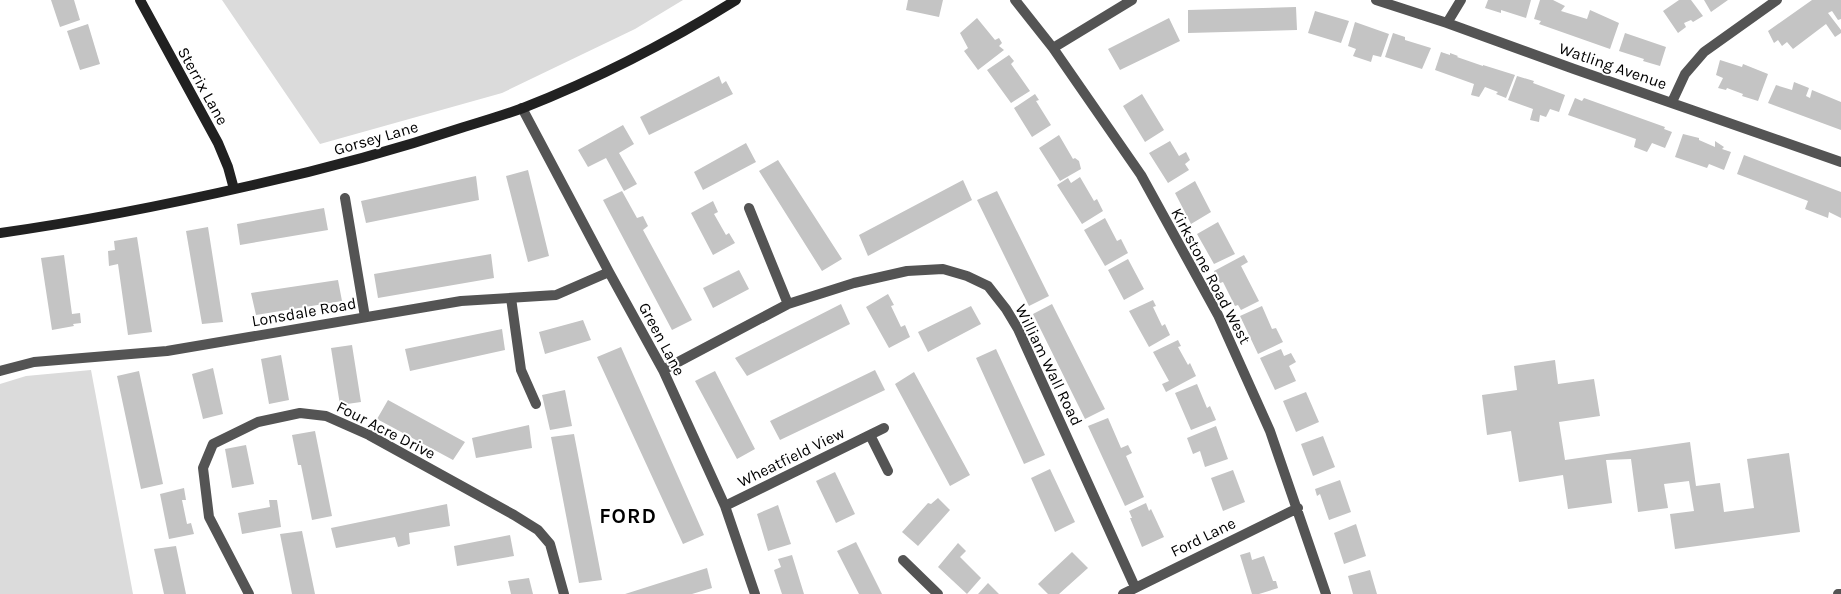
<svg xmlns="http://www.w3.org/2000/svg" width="1841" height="594" viewBox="0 0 1841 594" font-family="Karla,sans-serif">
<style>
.green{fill:#dbdbdb}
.building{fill:#c4c4c4}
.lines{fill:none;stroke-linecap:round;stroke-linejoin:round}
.street{stroke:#545454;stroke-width:10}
.secondary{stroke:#212121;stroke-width:10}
.labels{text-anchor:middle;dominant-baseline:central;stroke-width:4;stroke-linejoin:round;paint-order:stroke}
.street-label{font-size:16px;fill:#000;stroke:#fff}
.district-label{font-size:21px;font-weight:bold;letter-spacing:1px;fill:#000;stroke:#fff}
</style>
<rect width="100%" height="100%" fill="#fff"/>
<path class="green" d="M222 0H683L635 29 502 93 320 144Z
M91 370 133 594H0V384L26 376Z"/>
<path class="building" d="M51 0H74L80 20 60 27Z
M908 0H943L939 17 906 10Z
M1488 0H1531L1526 18 1501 10V13L1485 8Z
M1540 0H1553L1565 6 1561 11 1587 19 1590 10 1619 23 1610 49 1539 24 1541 21 1534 19Z
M1679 0H1691L1703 16 1693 22 1691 20 1684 23 1686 27 1678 33 1663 11Z
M1704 0H1728L1711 12Z
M1812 0H1841V19L1838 20 1832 11 1828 13 1841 30V33L1835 37 1826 24 1793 49 1787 42 1782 46 1778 40 1774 43 1768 31Z
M1296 7 1297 30 1188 33V10Z
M1315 11 1349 21 1341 43 1308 33Z
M977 18 995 40 999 38 1002 43 999 46 1004 50 978 70 964 51 968 48 960 33Z
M1169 18 1180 41 1120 70 1108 49Z
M1355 22 1389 34 1381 57 1373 55 1371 62 1353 56 1356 49 1348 46Z
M88 24 100 64 80 70 67 31Z
M1393 33 1405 37V40L1431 48 1422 69 1385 57Z
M1625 33 1666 47 1660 66 1643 61 1644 59 1619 51Z
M1441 52 1450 55V53L1458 56 1457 57 1483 66V65L1515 75 1506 98 1496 94 1498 92 1485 87 1479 97 1471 95 1474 84 1435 70Z
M1009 55 1014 61 1011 64 1030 91 1011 103 987 70Z
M1720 60 1742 67 1743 64 1768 74 1758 101 1742 96 1743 94 1727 88 1726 90 1718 88 1723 78 1716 75Z
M719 76 722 84 726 81 733 94 649 135 640 117Z
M1517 76 1534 81 1533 83 1565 95 1559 112 1550 109 1546 117 1540 115 1539 122 1530 120 1533 109 1508 100Z
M1794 82 1809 88 1806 96 1810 98 1812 90 1841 102V130L1768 103 1776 85 1792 90Z
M1035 94 1039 100 1036 101 1051 125 1032 137 1014 108Z
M1142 94 1164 130 1145 142 1123 106Z
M1575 98 1582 101 1584 98 1665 127 1664 129 1672 132 1665 148 1652 143 1647 152 1634 147 1636 139 1568 115Z
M623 125 634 144 619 153 637 184 624 191 606 158 588 167 578 150Z
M1683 134 1699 138V140L1715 147V141L1724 147 1722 149 1731 152 1724 170 1709 164 1707 168 1675 157Z
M1059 135 1073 159 1075 158 1079 161 1081 169 1060 181 1039 148Z
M1170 141 1179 156 1186 152 1190 160 1185 164 1189 170 1168 183 1149 153Z
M746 143 756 162 703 190 694 172Z
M1744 155 1841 192V218L1829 212 1828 218 1805 209 1808 201 1737 174Z
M778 160 842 259 822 271 759 171Z
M528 170 549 256 528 262 506 176Z
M476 176 479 200 366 223 361 201Z
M1080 177 1094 201 1097 199 1103 211 1082 224 1057 185 1068 178 1071 183Z
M963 180 972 200 868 256 859 235Z
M1195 181 1211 212 1191 224 1175 193Z
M622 191 637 218 643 216 648 226 643 230 692 320 672 330 603 200Z
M997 191 1049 296 1029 306 977 200Z
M713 201 718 212 714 214 726 235 729 233 735 243 713 255 691 213Z
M324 208 328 230 240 245 237 224Z
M1105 218 1117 241 1121 239 1128 253 1105 266 1084 230Z
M1218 222 1235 254 1214 264 1197 234Z
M208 227 223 322 202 324 186 231Z
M137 237 152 332 128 335 118 264 109 266 108 251 115 250 114 241Z
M491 254 494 278 378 298 374 274Z
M64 255 72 314 80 313 81 323 73 324 74 326 52 330 41 258Z
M1244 255 1248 262 1241 266 1259 301 1241 310 1238 305 1235 306 1223 282 1220 283 1214 271Z
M1128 259 1144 289 1124 300 1108 270Z
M739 270 749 289 713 308 703 288Z
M338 280 342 301 256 315 251 293Z
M888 294 894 305 891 306 901 327 905 325 910 337 889 348 866 307Z
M1153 300 1156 306 1153 307 1162 326 1165 324 1170 335 1149 347 1129 311Z
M841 304 850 324 747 376 735 358Z
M1052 304 1105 409 1085 419 1033 314Z
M971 306 981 324 928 352 918 332Z
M1262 306 1272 329 1276 328 1283 342 1258 354 1240 316Z
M583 320 591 340 545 354 539 332Z
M502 329 505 350 410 371 405 349Z
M1178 340 1181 346 1178 347 1188 365 1190 363 1196 376 1166 392 1162 384 1169 381 1153 352Z
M352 345 361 402 340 405 331 348Z
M621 347 704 535 683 544 597 357Z
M996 349 1045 455 1024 464 976 358Z
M1281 349 1284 356 1291 353 1296 362 1289 366 1296 381 1275 390 1260 358Z
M281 355 289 400 269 404 261 359Z
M1555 360 1558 384 1594 379 1600 416 1559 422 1565 460 1690 442 1696 486 1720 483 1724 512 1754 508 1747 459 1789 453 1800 532 1675 549 1670 514 1694 511 1689 481 1664 484 1668 508 1638 512 1631 459 1606 460 1612 503 1568 509 1563 475 1519 482 1511 431 1487 435 1482 395 1517 390 1514 366Z
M213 368 223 414 203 419 192 374Z
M875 370 885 390 780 440 770 421Z
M139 371 163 484 141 489 117 376Z
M715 371 755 449 737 459 695 381Z
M914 372 970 475 950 486 895 384Z
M1197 384 1207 408 1210 406 1216 420 1191 430 1175 393Z
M565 390 572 426 550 430 542 395Z
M1306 392 1319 422 1296 432 1283 401Z
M388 400 465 442 453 460 377 419Z
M1108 418 1121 448 1128 445 1132 453 1126 456 1144 497 1125 506 1088 426Z
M529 425 532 448 476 458 472 438Z
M1216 426 1228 459 1205 467 1200 451 1193 454 1187 438Z
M315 431 332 516 312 520 301 465H298L292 435Z
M574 434 602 580 579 583 551 437Z
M1323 436 1335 467 1313 476 1301 444Z
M246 445 254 484 232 488 225 449Z
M1050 469 1075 522 1055 532 1031 478Z
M1233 470 1245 502 1223 511 1211 478Z
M835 472 855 514 836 523 816 481Z
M1340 480 1351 512 1329 520 1320 494 1317 496 1315 489Z
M184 488 186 500H182L187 524 191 523 194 534 169 539 160 494Z
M938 498 950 510 918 546 902 532 928 503 931 504Z
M269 500H277L281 527 242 534 238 513 270 507Z
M1146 503 1149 511 1151 509 1164 537 1142 547 1130 518H1132L1129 511Z
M447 504 450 526 409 533 410 544 398 547 395 537 336 548 331 528Z
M778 505 791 544 768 551 757 514Z
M1356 524 1366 556 1344 564 1334 533Z
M302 531 315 594H292L280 534Z
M510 535 514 556 457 566 454 546Z
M856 542 882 594H859L837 551Z
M958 543 966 551 960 557 981 578 967 594 938 567Z
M176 546 186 594H164L154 549Z
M1072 552 1088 568 1059 594H1048L1038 584Z
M1250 552 1252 560 1264 556 1273 581H1276L1278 588 1259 594H1252L1240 555Z
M792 555 804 594H782L774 570 781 567 778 559Z
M707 568 712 588 692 594H625Z
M1370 570 1377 594H1353L1348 576Z
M529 578 533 594H511L508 581Z
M988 583 999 594H978Z"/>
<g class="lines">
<path class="street" d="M1015 0 1053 48 1141 175 1218 315 1270 431 1326 594
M1376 0 1447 23 1574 69 1841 162
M1447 23 1461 0
M1053 48 1132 0
M1672 102 1685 74 1704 52 1777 0
M522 108 609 272 663 370 725 506 755 594
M345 198 365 317
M749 208 788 304
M511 298 521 370 536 404
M663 370 788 304 854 283 907 271 943 269 967 276 988 286 1006 309 1018 329 1135 587
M0 371 34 362 167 351 461 301 556 295 609 272
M870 435 888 471
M725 506 884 428
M903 560 938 594
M249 594 209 517 203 468 213 444 258 422 300 413 326 416 369 435 514 515 538 530 550 544 564 594
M1123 594 1298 508
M1838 594H1841"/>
<path class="secondary" d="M140 0 218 143 228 167 234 189
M0 233C85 221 170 204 253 185 325 169 395 150 464 127 484 121 504 115 523 108 597 79 669 42 736 0"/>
</g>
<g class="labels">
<g class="street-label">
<text transform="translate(1613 66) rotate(19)">Watling Avenue</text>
<text transform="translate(203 86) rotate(61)">Sterrix Lane</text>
<text transform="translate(376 138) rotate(-16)">Gorsey Lane</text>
<text transform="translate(1211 276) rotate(62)">Kirkstone Road West</text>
<text transform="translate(304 312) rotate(-10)">Lonsdale Road</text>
<text transform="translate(662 339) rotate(62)">Green Lane</text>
<text transform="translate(1049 365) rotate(64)">William Wall Road</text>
<text transform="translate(386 430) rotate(27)">Four Acre Drive</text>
<text transform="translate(791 457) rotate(-26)">Wheatfield View</text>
<text transform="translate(1203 537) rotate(-26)">Ford Lane</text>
</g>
<g class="district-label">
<text x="628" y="516">FORD</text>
</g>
</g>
</svg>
